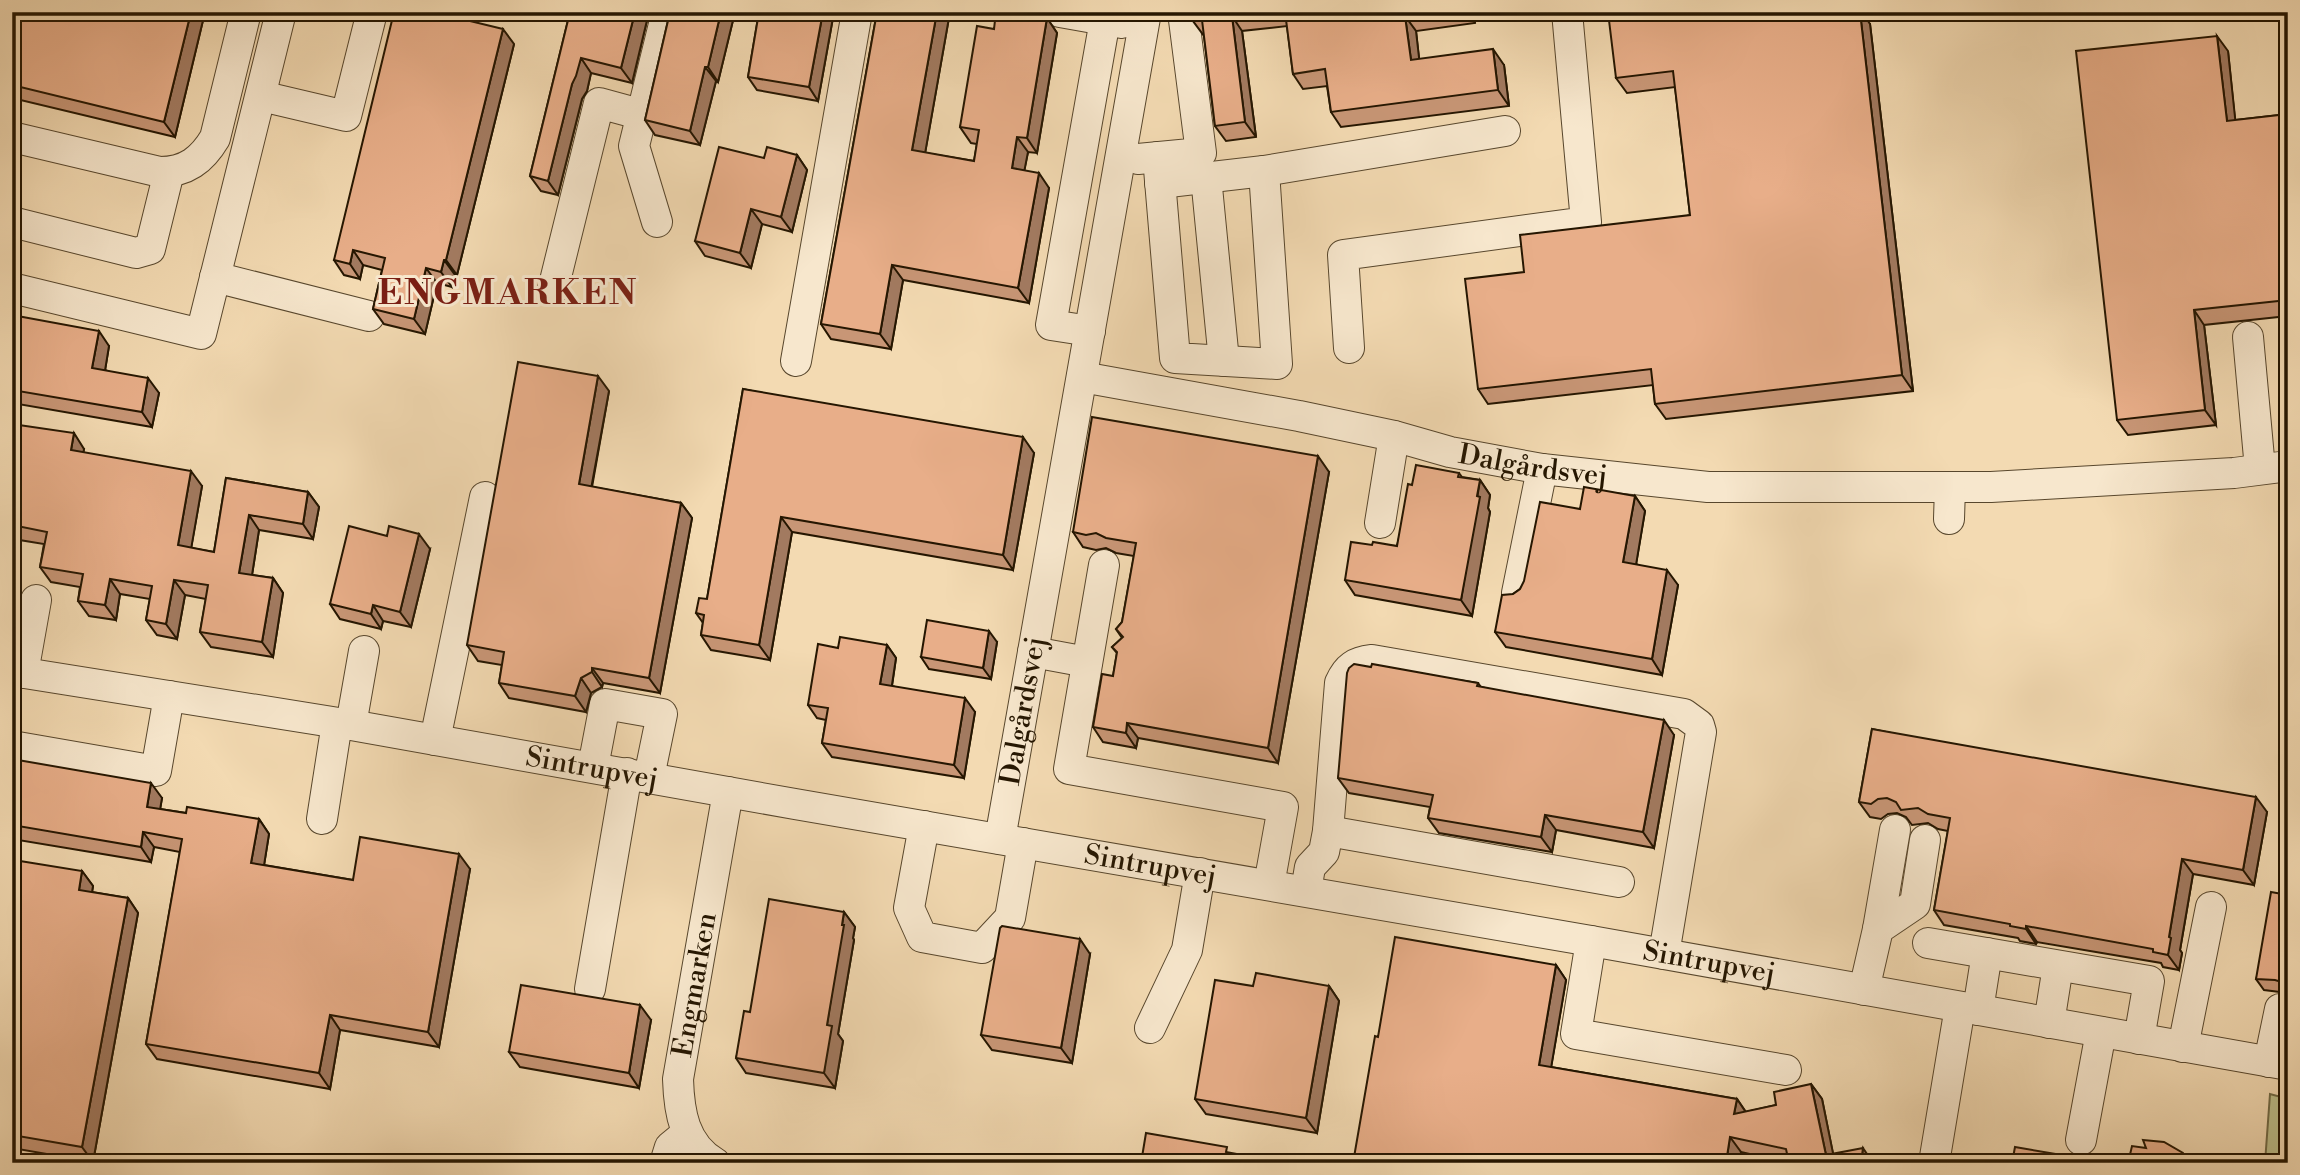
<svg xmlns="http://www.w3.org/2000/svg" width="2300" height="1175" viewBox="0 0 2300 1175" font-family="'Libre Bodoni',serif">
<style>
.green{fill:#bdbf8b;stroke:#716a46;stroke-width:2}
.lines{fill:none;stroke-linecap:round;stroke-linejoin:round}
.minor-casing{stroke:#58472d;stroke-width:32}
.minor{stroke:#f7e7cd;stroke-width:30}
.wall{fill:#c89676;stroke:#251601;stroke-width:2}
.shaded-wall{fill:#a27a60;stroke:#251601;stroke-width:2}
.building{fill:#e8ae89;stroke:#251601;stroke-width:2}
.labels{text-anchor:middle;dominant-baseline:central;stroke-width:6;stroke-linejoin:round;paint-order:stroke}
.street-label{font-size:28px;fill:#251601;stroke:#f7e7cd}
.district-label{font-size:35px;font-weight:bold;letter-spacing:2px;fill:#7a1f14;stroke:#f7e7cd}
</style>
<rect width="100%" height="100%" fill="#f3dab2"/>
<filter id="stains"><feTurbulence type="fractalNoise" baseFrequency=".00286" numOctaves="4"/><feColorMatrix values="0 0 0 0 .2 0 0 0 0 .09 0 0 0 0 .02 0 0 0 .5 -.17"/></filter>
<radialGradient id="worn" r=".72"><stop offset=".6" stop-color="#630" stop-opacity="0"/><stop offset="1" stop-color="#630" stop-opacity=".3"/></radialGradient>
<path class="green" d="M2283 1081 2288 1084V1163H2265L2270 1094 2281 1097Z"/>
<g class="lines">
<g class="minor-casing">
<g id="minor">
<path d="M1060 12 1122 23"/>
<path d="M261 96 346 116 372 12"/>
<path d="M12 137 160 172C186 172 202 160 215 138L246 12"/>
<path d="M1158 157 1175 358 1277 364 1264 171"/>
<path d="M1138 159 1201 153 1183 12"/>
<path d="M1206 177 1224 361"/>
<path d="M1160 183 1264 171 1505 131"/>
<path d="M12 222 136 253 150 249 169 172"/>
<path d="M657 222 634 146 667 12"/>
<path d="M215 277 369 316"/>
<path d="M12 288 201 334 281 12"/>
<path d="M553 289 599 103 643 115"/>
<path d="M1090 331 1051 325 1105 20"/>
<path d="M2248 337 2260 469"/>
<path d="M1349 348 1343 255 1586 222 1567 12"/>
<path d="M796 361 857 12"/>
<path id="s1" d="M1082 377 1299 416 1394 436 1450 452 1542 469 1708 487H1991L2234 473 2288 466"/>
<path d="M1949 519 1950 487"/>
<path d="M1380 523 1394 436"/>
<path d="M1104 565 1069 769 1283 807 1269 885"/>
<path d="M1517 593 1542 469"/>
<path d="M1033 652 1087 662"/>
<path id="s2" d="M12 671 351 725 795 804 1591 941 2288 1065"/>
<path d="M23 673 36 600"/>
<path d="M351 725 364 651"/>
<path d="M435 740 485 497"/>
<path d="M12 746 156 771 169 696"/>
<path d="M593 767 605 704 662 714 649 777"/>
<path d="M322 819 337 723"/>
<path d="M924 826 909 908 922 937 982 948 1010 918 1023 843"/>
<path d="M1328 831 1619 882"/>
<path id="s3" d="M1000 839 1146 12"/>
<path d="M1306 891 1310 867 1324 852 1328 831 1340 683C1347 667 1355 662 1372 660L1684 714 1699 725 1701 732 1664 954"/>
<path d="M1878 929 1895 830"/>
<path d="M1591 941 1576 1034 1786 1070"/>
<path d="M1928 943 2149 981 2139 1039"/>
<path d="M590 989 627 773"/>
<path d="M1864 990 1878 929 1915 904 1925 840"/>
<path d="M1978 1010 1987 953"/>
<path d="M2049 1023 2058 966"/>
<path d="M1150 1028 1187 950 1200 873"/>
<path d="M2183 1047 2211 907"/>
<path d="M2269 1062 2280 1009"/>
<path d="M2081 1140 2101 1032"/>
<path d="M665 1163 670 1147 687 1133"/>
<path id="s4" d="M715 1163C684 1145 679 1112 678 1079L728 792"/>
<path d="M1934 1163 1960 1007"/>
</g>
</g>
<use href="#minor" class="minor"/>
</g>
<path class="wall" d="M12 12H205L175 137 12 98Z
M570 12H649L632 83 591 73 587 91 582 99 558 195 541 191 530 176Z
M670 12H735L718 82 716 81 700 145 655 135 645 120Z
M759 12H834L818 101 757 90 748 77Z
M877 12H950L925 153 974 161 977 144 971 143 960 127 994 29 1047 18 1057 33 1037 153 1028 152 1024 171 1049 188 1029 303 903 280 891 349 831 339 821 324Z
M1192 12H1474L1475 23 1416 31 1419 59 1504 65 1509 106 1341 127 1331 112 1327 86 1303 89 1293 74 1287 26 1242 31 1256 137 1226 141 1215 126 1204 36 1193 21Z
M1806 15 1870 24 1913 391 1666 419 1655 404 1653 385 1488 404 1478 389 1524 272 1690 215 1675 87 1627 93 1616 78 1768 16Z
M514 44 457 275H455L452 287 437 283 425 334 384 324 373 309 382 270 363 265 360 279 344 275 334 260Z
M2228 51 2235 120 2288 114V316L2204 325 2216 425 2128 435 2117 420Z
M797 155 807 170 792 232 762 224 751 268 705 256 695 241 764 158Z
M12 315 109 346 105 370 159 393 152 427 12 403Z
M743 389 1034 453 1013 570 792 532 770 660 711 650 701 635 703 623 696 613 707 599Z
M609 391 592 487 681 503 692 518 660 693 603 683 602 687 591 693 586 712 509 698 499 683 502 665 478 661 467 645Z
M12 424 84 449 83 453 202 486 191 548 214 552 226 478 308 492 319 507 313 539 259 530 252 575 273 578 283 593 273 657 211 647 200 632 206 599 185 595 177 639 157 635 146 620 150 599 120 594 116 620 89 616 78 601 80 587 51 582 40 567 44 544 13 539 12 544Z
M1329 472 1278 763 1138 738 1136 748 1103 742 1093 727 1113 676 1117 653 1112 647 1122 638 1116 629 1122 622 1134 556 1116 553 1106 548 1096 550 1083 547 1073 532Z
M1459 473 1462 477 1480 480 1490 495 1488 508 1490 512 1472 616 1355 595 1345 580 1372 545 1397 546 1412 485Z
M1635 496 1645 511 1636 564 1678 585 1662 675 1506 647 1495 632 1513 594 1520 589 1580 509Z
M430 549 411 627 383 621 381 629 340 619 330 604Z
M997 642 991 679 929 669 921 657Z
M887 645 896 658 892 686 975 712 964 778 832 757 822 743 826 720 817 718 808 705 838 648Z
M1371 667 1478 683 1481 687 1674 735 1654 848 1556 830 1552 852 1439 833 1428 818 1430 807 1349 793 1338 778Z
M1872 729 2267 812 2254 885 2193 874 2180 950 2182 953 2179 970 2163 967 2161 963 2037 942 2036 944 2020 941 2018 938 1944 925 1934 910 1948 831 1938 829 1928 823 1912 825 1906 817 1897 813 1888 814 1881 819 1870 817 1859 802Z
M12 759 162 798 160 809 186 813 259 819 269 834 264 865 353 880 470 869 439 1047 340 1030 330 1089 157 1059 146 1044 180 852 154 847 151 862 12 839Z
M82 871 93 886 92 892 128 898 138 913 93 1162 12 1148V879L17 880Z
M2288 895V993L2264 990 2256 979Z
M844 912 855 927 853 938 854 940 838 1034 843 1041 835 1088 746 1073 736 1058 750 1012Z
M1090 954 1072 1063 992 1050 981 1035Z
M1556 965 1566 980 1551 1067 1737 1099 1746 1112 1776 1105 1811 1084 1822 1099 1833 1154 1789 1163 1741 1152 1378 1037Z
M1253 986H1329L1339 1001 1317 1133 1206 1114 1195 1099Z
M651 1020 639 1088 520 1067 509 1052Z"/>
<path class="shaded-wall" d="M191 12H205L175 137 164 122Z
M635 12H649L632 83 621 68Z
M721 12H735L718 82 708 67Z
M823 12H834L818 101 809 87Z
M937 12H950L923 165 912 150Z
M1468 12H1474L1475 23Z
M1758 12H1767L1770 32 1759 17Z
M1860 12H1862L1870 24 1913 391 1902 375Z
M1232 16 1242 31 1256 137 1245 122Z
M1405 16 1416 31 1421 75 1411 60Z
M1047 18 1057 33 1037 153 1027 138Z
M503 29 514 44 457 275 446 260Z
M2217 36 2228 51 2237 136 2227 121Z
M1493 49 1504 65 1509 106 1498 90Z
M581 58 591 73 587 91 582 99 558 195 548 181 572 84Z
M705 67 716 81 700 145 690 131Z
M1017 137 1028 152 1022 183 1012 168Z
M797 155 807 170 792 232 781 217Z
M1039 173 1049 188 1029 303 1018 288Z
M751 209 762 224 751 268 740 253Z
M353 250 363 265 360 279 350 264Z
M444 260 455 275 452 287 441 272Z
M892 265 903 280 891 349 880 334Z
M426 268 437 283 425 334 414 319Z
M2194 310 2204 325 2216 425 2205 410Z
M99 331 109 346 103 383 92 368Z
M598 376 609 391 589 500 579 484Z
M148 378 159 393 152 427 142 412Z
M74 433 84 449 81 465 71 450Z
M1023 437 1034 453 1013 570 1003 555Z
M1318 456 1329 472 1278 763 1268 748Z
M191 471 202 486 189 561 178 545Z
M1480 480 1490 495 1488 508 1490 512 1472 616 1461 600Z
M308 492 319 507 313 539 303 524Z
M1635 496 1645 511 1634 577 1623 562Z
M681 503 692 518 660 693 649 678Z
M249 515 259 530 250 588 239 573Z
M781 517 792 532 770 660 759 645Z
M419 534 430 549 411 627 400 612Z
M1667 570 1678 585 1662 675 1652 659Z
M273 578 283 593 273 657 262 642Z
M110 579 120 594 116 620 105 605Z
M174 580 185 595 177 639 166 624Z
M373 605 383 621 381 629 371 614Z
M989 631 997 642 991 679 983 668Z
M887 645 896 658 890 698 880 684Z
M592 668 603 683 602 687 592 672Z
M581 678 591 693 586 712 575 696Z
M965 698 975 712 964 778 954 765Z
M1664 720 1674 735 1654 848 1643 832Z
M1127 723 1138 738 1136 748 1126 733Z
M151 783 162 798 158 822 147 807Z
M2256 797 2267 812 2254 885 2243 870Z
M1545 815 1556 830 1552 852 1541 837Z
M259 819 269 834 262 878 251 863Z
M143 832 154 847 151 862 141 847Z
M459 854 470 869 439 1047 428 1032Z
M2182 859 2193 874 2180 950 2182 953 2179 970 2168 955 2169 937Z
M82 871 93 886 90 905 79 890Z
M128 898 138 913 93 1162 82 1147Z
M844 912 855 927 853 938 854 940 838 1034 843 1041 835 1088 824 1073 827 1025Z
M2026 926 2037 942 2036 944 2026 929Z
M1080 939 1090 954 1072 1063 1061 1048Z
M1556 965 1566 980 1549 1080 1539 1065Z
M1329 986 1339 1001 1317 1133 1306 1118Z
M640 1005 651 1020 639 1088 629 1073Z
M330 1015 340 1030 330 1089 319 1073Z
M1811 1084 1822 1099 1835 1163 1826 1155Z
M1737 1099 1747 1114H1734Z
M1730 1137 1741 1152 1739 1163H1726Z
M1863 1148 1873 1163H1861Z"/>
<path class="building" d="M12 12H191L164 122 12 85Z
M394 12H433L503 29 446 260H444L441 272 426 268 414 319 373 309 385 258 353 250 350 264 334 260Z
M570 12H635L621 68 581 58 576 76 572 84 548 181 530 176Z
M670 12H721L708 67H705L690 131 645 120Z
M759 12H823L809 87 748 77Z
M877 12H937L912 150 974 161 979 130 960 127 977 26 994 29 996 12H1014L1047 18 1027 138 1017 137 1012 168 1039 173 1018 288 892 265 880 334 821 324Z
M1192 12H1264L1232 16 1245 122 1215 126 1202 20 1193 21Z
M1285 12H1434L1405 16 1411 60 1493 49 1498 90 1331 112 1325 69 1293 74Z
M1608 12H1758L1759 17 1796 12H1804L1806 15 1828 12H1860L1902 375 1655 404 1651 369 1478 389 1465 279 1524 272 1520 235 1690 215 1673 71 1616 78Z
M2217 36 2227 121 2288 114V300L2194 310 2205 410 2117 420 2076 51Z
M719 147 764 158 767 147 797 155 781 217 751 209 740 253 695 241Z
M12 315 99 331 92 368 148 378 142 412 12 390Z
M518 362 598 376 579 484 681 503 649 678 592 668V672L581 678 575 696 499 683 504 652 467 645Z
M743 389 1023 437 1003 555 781 517 759 645 701 635 704 615 696 613 699 598 707 599Z
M1092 417 1318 456 1268 748 1127 723 1126 733 1093 727 1102 674 1113 676 1117 652 1112 647 1123 637 1116 629 1122 622 1136 543 1106 538 1096 533 1086 535 1073 532Z
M12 424 74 433 71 450 191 471 178 545 214 552 226 478 308 492 303 524 249 515 239 573 273 578 262 642 200 632 208 585 174 580 166 624 146 620 152 586 110 579 105 605 78 601 83 574 40 567 47 532 12 525Z
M1416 465 1459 473 1458 477 1480 480 1477 496 1480 497 1461 600 1345 580 1351 542 1372 545 1373 542 1397 546 1408 484 1412 485Z
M1584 487 1635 496 1623 562 1667 570 1652 659 1495 632 1502 595 1513 594 1520 589 1524 581 1540 502 1580 509Z
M349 526 387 536 389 526 419 534 400 612 373 605 371 614 330 604Z
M927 620 989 631 983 668 921 657Z
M840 637 887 645 880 684 965 698 954 765 822 743 828 708 808 705 818 644 838 648Z
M1354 664 1371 667 1372 664 1478 683 1477 686 1664 720 1643 832 1545 815 1541 837 1428 818 1433 795 1338 778 1347 673 1349 668Z
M1872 729 2256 797 2243 870 2182 859 2169 937 2171 938 2168 955 2153 952V949L2026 926V929L2010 926V924L1934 910 1950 818 1928 814 1918 808 1901 810 1896 802 1887 798 1878 799 1871 804 1859 802Z
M12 759 151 783 147 807 186 813 187 807 259 819 251 863 353 880 360 837 459 854 428 1032 330 1015 319 1073 146 1044 182 839 143 832 141 847 12 825Z
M20 861 82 871 79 890 128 898 82 1147 12 1135V879L17 880Z
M2271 892 2288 895V984L2275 980 2256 979Z
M769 899 844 912 842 925H844L827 1025 832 1026 824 1073 736 1058 744 1011 750 1012Z
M1002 926 1080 939 1061 1048 981 1035 1000 928Z
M1395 937 1556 965 1539 1065 1737 1099 1734 1114 1776 1105 1774 1092 1811 1084 1826 1155 1863 1148 1861 1163H1789L1786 1149 1730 1137 1726 1163H1353L1375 1036 1378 1037Z
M1256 973 1329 986 1306 1118 1195 1099 1215 980 1253 986Z
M521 985 640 1005 629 1073 509 1052Z
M1146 1133 1227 1147 1226 1152 1285 1163H1141Z
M2143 1140 2164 1142 2183 1153 2189 1163H2126L2127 1159H2129L2132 1146 2146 1148Z
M2015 1147 2109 1163H2012Z"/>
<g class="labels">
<g class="street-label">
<text stroke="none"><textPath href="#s1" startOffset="460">Dalgårdsvej</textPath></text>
<text stroke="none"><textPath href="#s3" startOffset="130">Dalgårdsvej</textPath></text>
<text stroke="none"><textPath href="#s2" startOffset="588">Sintrupvej</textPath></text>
<text stroke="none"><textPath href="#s2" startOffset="1155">Sintrupvej</textPath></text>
<text stroke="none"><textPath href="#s2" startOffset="1722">Sintrupvej</textPath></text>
<text stroke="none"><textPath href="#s4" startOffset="192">Engmarken</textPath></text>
</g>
<g class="district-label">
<text x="508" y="293">ENGMARKEN</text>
</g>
</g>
<rect width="2300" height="1175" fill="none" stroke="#f3dab2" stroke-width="42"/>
<rect x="14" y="14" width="2272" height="1147" fill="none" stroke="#251601" stroke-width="3.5"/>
<rect x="21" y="21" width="2258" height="1133" fill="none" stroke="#251601" stroke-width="2"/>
<rect width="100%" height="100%" filter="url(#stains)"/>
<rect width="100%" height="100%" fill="url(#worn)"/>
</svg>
